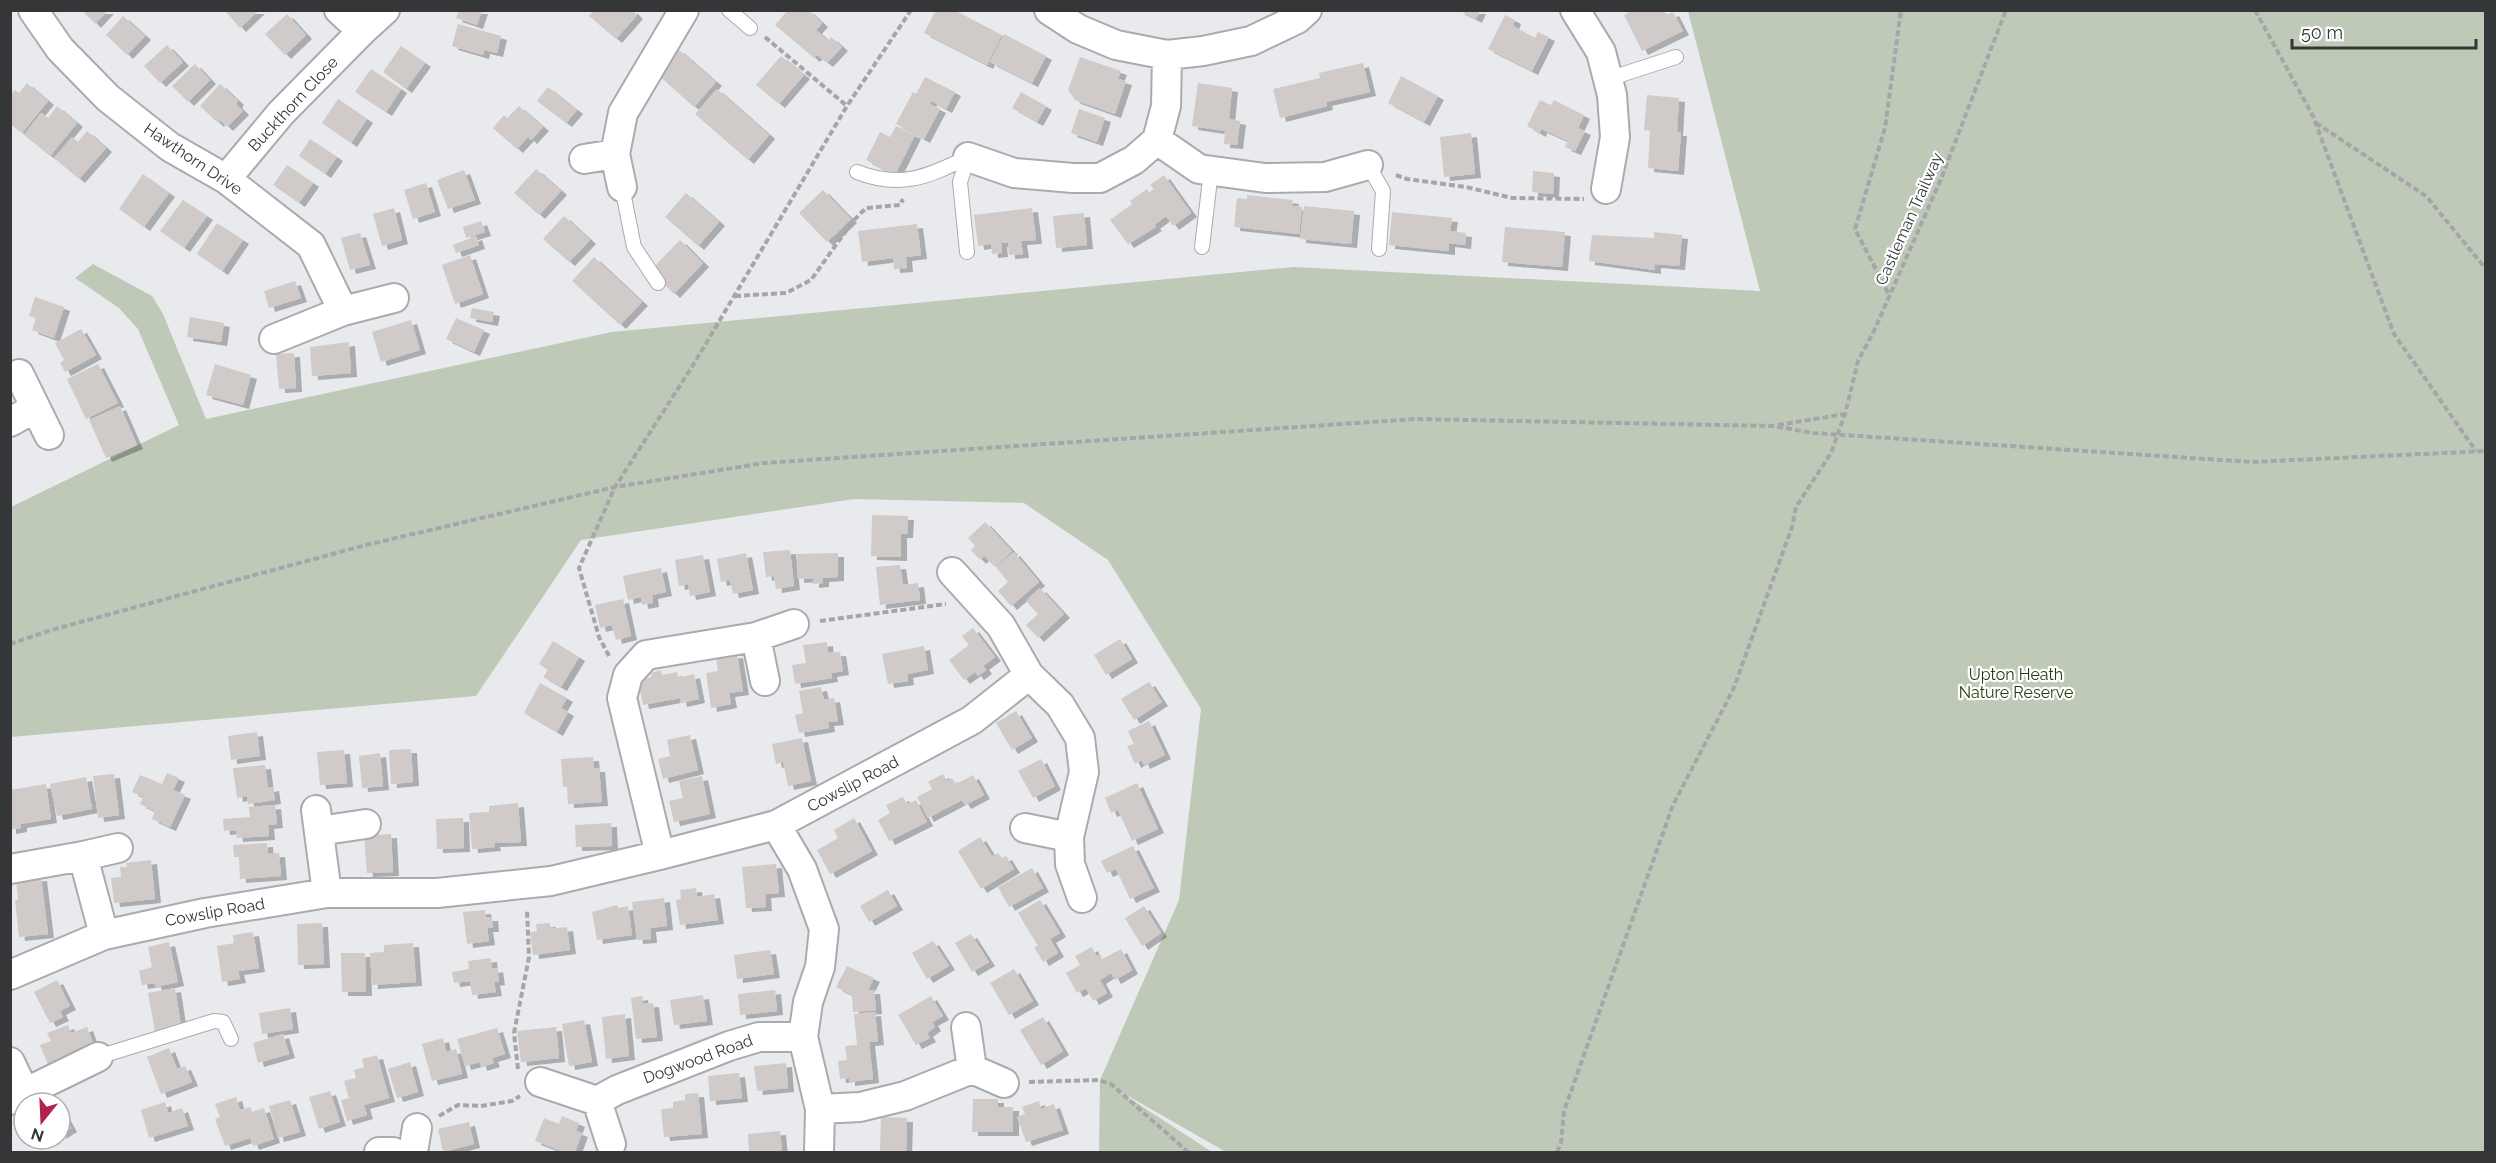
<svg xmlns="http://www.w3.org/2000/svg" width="2496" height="1163" viewBox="0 0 2496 1163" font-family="Raleway,sans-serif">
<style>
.green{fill:#bfc9b7}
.building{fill:#d0cac9;filter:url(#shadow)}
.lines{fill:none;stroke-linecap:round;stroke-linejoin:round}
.service-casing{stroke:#aaabaf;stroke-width:16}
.minor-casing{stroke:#aaabaf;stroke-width:32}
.path{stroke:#a5a6aa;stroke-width:4;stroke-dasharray:6 3;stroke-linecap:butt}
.service{stroke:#fff;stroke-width:14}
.minor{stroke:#fff;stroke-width:28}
.labels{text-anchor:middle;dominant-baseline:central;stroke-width:4.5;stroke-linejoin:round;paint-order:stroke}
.street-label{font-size:16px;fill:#353638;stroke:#fff}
.park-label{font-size:16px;fill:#273c0f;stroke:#fff}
</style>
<defs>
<filter id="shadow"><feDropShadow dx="6" dy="4" stdDeviation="0" flood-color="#0004"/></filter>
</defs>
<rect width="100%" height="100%" fill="#e8eaee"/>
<path class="green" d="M1688 11H2485V1152H1226L1114 1088 1212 1152H1099L1100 1080 1179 900 1201 709 1108 560 1024 503 854 499 581 540 476 696 11 737V507L179 425 138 329 119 308 75 278 93 264 152 296 163 314 206 419 612 332 1294 267 1760 291Z"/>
<path class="building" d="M82 10H108L95 24Z
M228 10H259L240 28 226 12Z
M459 10H482L477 25 456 18Z
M594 10H632L637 15 616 39 589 16Z
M788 10H808L822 23 816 30 828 41 831 37 842 47 827 63 817 55 814 58 775 25Z
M936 10H954L1002 35 987 65 924 33Z
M1458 10H1480L1476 19Z
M1627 10H1664L1666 15 1673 12 1683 31 1642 51 1624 15 1628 13Z
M287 14 306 35 285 55 265 34Z
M1505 15 1515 20 1513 26 1535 38 1538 32 1549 37 1532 71 1488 49Z
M123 16 145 36 127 55 106 35Z
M458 24 501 36 497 53 484 50 483 55 452 46Z
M1004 34 1046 56 1032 83 990 62Z
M167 45 183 62 160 83 144 66Z
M401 46 425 63 406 89 383 72Z
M678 49 716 82 694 107 656 73Z
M781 56 804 75 779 104 756 85Z
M1080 57 1121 71 1118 79 1126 81 1115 114 1075 100 1068 90Z
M1363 63 1370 92 1326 102 1327 106 1280 118 1273 89 1320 78 1319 73Z
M195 64 210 80 188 102 172 86Z
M371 69 401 89 386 112 355 92Z
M1401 76 1438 96 1424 122 1388 103Z
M925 77 955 92 946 109 931 101 930 104 940 109 924 139 896 124 913 92 916 94Z
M27 83 48 101 22 133 10 124V95L15 90 19 93Z
M1198 83 1232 88 1229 119 1240 121 1237 145 1224 144 1225 131 1192 126Z
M220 84 238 101 236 104 243 111 227 127 220 120 218 123 200 106Z
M548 87 577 110 566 123 537 101Z
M717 89 769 135 748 160 695 114Z
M1021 92 1046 106 1037 122 1012 108Z
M1647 95 1679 98 1677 132H1681L1678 171 1648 168 1650 131 1644 130Z
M338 99 367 119 351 143 322 123Z
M1540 100 1551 105 1554 100 1584 115 1578 128 1585 131 1575 151 1565 147 1568 141 1541 129 1540 133 1527 126Z
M57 106 77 123 50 156 24 135 41 113 48 118Z
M519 106 543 127 531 140 528 137 517 149 493 128 504 115 507 118Z
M1079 109 1105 118 1097 142 1071 133Z
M896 126 915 135 895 175 866 160 880 132 890 137Z
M87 131 106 148 79 179 54 158 72 137 78 142Z
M1471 133 1475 174 1444 177 1440 137Z
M310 139 337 157 325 174 299 156Z
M287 165 313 183 299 203 273 185Z
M536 169 561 191 539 215 514 193Z
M464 170 475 200 448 209 437 180Z
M1533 171 1554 173 1553 194 1532 192Z
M143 174 169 193 144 227 119 209Z
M1164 175 1191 213 1173 226 1166 216 1154 225 1156 227 1128 244 1110 220 1132 204 1130 201 1147 189 1149 192 1154 189 1150 185Z
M426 183 435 212 413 219 404 190Z
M823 190 851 219 827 242 799 213Z
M686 193 719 222 698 246 665 217Z
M1247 195 1293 200 1292 206 1302 207 1299 234 1234 227 1237 198 1247 199Z
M183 200 207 216 184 248 160 231Z
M1304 206 1354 211 1351 244 1300 239Z
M394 208 402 240 382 246 373 214Z
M1032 208 1036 240 1021 241 1023 254 1009 255 1008 243H1001L1002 253 992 254 991 244 978 246 974 215Z
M1392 212 1452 218 1450 231 1466 233 1465 245 1449 243V251L1389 245Z
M1084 213 1087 245 1056 248 1053 216Z
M564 216 590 240 569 262 543 239Z
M481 221 485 232 466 238 463 227Z
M217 223 243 240 222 271 197 254Z
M917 224 921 255 906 257 907 268 894 269 893 258 862 262 858 231Z
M1505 227 1565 232 1562 267 1502 262Z
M1654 232 1682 235 1679 266 1655 264V270L1589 261 1592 235 1654 238Z
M360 233 370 265 350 270 341 238Z
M476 236 479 245 456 253 453 245Z
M680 240 703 263 674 294 650 271Z
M470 255 483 294 455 304 442 265Z
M594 257 642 302 620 325 572 281Z
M295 281 301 298 269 308 264 291Z
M35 297 64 307 54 338 32 330 36 318 29 316Z
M472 308 494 312 492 322 470 318Z
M190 317 224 323 221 342 187 337Z
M456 318 484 330 474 352 446 339Z
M411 320 420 350 381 362 372 332Z
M81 329 96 355 65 372 60 363 64 360 55 343Z
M349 342 351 373 312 376 310 347Z
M294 353 296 388 279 389 276 354Z
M98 364 118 403 86 419 67 379Z
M215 364 251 375 243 405 206 395Z
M120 406 137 445 106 458 89 420Z
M872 515 908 516 907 534H901V557L871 556Z
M985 522 1012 551 995 567 984 556 980 560 971 550 975 546 968 538Z
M790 550 794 586 776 589 774 576 766 577 763 552Z
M1014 552 1039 582 1011 606 998 591 1008 582 996 567Z
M746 553 753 590 733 594 730 580 721 582 717 559Z
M838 553V577L823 578V583L813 584V578L798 579 797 554Z
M703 555 710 592 690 596 688 584 679 586 675 560Z
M900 565 903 585 918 583 920 600 880 605 876 567Z
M661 568 666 592 652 595 653 603 642 605 641 597 628 600 623 576Z
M1040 588 1064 614 1038 638 1026 625 1038 614 1026 601Z
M623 599 631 636 616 640 612 625 600 628 595 605Z
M973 628 995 657 983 666 986 670 978 676 975 672 964 680 949 660 969 645 962 636Z
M1120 639 1132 659 1106 675 1094 655Z
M553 641 579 657 561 687 543 677 548 670 539 664Z
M827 642 828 653 840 652 843 671 831 673 832 678 795 684 792 665 806 663 803 645Z
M924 646 928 670 907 674 908 681 888 684 882 654Z
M737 654 743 691 729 693 731 704 711 708 706 673 718 671 716 657Z
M661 670 662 675 677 672 678 678 694 674 699 699 681 703 680 698 643 705 638 680 652 677 651 673Z
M1149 682 1162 702 1134 720 1121 699Z
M540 683 567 698 561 708 568 712 557 732 524 713Z
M821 687 824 700 834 698 838 721 828 722 829 728 799 733 795 715 803 713 799 691Z
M1016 711 1032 738 1012 750 996 723Z
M1149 721 1165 755 1144 765 1142 760 1135 764 1127 746 1134 744 1128 731Z
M257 732 260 756 231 760 228 736Z
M690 735 698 770 663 779 658 759 670 756 667 740Z
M802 738 811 781 788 786 783 762 776 764 772 744Z
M411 749 413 782 391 784 389 750Z
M344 750 347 783 320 785 317 752Z
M380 753 383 786 362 788 359 756Z
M593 757 594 768H599L602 802 568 804 567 787H563L561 759Z
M1041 759 1055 786 1033 798 1018 771Z
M265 765 268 788 273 787 275 800 248 804 247 796 237 798 233 768Z
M167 773 179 778 173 790 185 795 170 827 152 819 155 811 140 804 143 797 132 792 140 775 162 784Z
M114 774 119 815 98 818 93 776Z
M943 774 947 781 952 778 956 784 973 775 984 795 965 805 962 800 928 818 917 797 932 789 928 782Z
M702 776 710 814 674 822 669 801 683 798 679 781Z
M86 777 92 809 57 816 50 784Z
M1137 783 1158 829 1132 841 1118 810 1111 813 1105 798Z
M46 784 51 819 21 824V828L10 830V790Z
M903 797 907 804 916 800 927 822 889 841 878 820 890 813 886 805Z
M518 803 521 842 494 843 495 847 472 849 469 813 489 812V806Z
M275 805 277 824 268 825 269 836 237 838 236 830 224 831 223 819 250 817 249 807Z
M463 818 464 848 437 849 436 819Z
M854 818 872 851 830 874 817 850 838 838 834 830Z
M611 823 612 846 576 847 575 825Z
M391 834 393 872 367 873 364 836Z
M980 837 992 856 998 853 1002 858 1006 856 1014 869 981 889 958 851Z
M267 843 268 854 279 853 281 876 240 879 239 857H234L233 845Z
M1133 846 1154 888 1130 899 1116 869 1107 873 1101 861Z
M151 860 155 899 114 903 111 878 121 877 120 867H127L126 863Z
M776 864 779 893 765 894 766 907 746 908 742 867Z
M1032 868 1043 888 1009 907 998 887Z
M41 877 48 934 19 937 15 900H18L16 879Z
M696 888 697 897 714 894 718 920 680 925 676 900 681 899 680 890Z
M888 890 897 906 869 922 860 906Z
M664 898 667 926 650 928 651 939 637 940 632 902Z
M1040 900 1060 933 1050 939 1058 953 1043 962 1034 947 1038 946 1018 913Z
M617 905 618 908 628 906 632 935 597 940 592 912Z
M1144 906 1161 933 1142 946 1125 918Z
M485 910 486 917H492L493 928H487L489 941 467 944 463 912Z
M322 923 324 964 298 965 297 924Z
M550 923V929L567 927 570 950 533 955 530 932 537 931 536 924Z
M253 932 259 968 238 971 240 979 222 982 217 946 234 943 233 935Z
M971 934 989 962 972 972 955 943Z
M933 941 949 966 927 979 912 953Z
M169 942 178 982 156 987 155 983 142 985 139 971 152 967 148 947Z
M413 943 416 982 372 985 370 953 384 952V945Z
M1092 947 1096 956 1100 954 1102 959 1121 949 1132 970 1115 980 1111 973 1100 980 1107 993 1093 1001 1086 988 1077 993 1066 973 1080 965 1075 956Z
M770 950 774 974 737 979 734 955Z
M341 953H365L366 992H342Z
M491 958 492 969 497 968 499 981 494 982 496 992 472 995 470 981 454 983 452 972 469 969 468 961Z
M847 966 874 978 868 990H874L876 1010 853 1012 852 995 836 987Z
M1014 969 1033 1001 1009 1015 990 983Z
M57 980 70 1006 60 1011 63 1017 50 1023 34 992Z
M175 988 181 1026 155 1031 148 993Z
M775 990 777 1011 740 1015 738 994Z
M703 995 707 1021 674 1025 670 1000Z
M642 996 643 1004 653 1003 657 1037 636 1039 631 998Z
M931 996 943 1016 932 1022 935 1027 927 1033 930 1038 916 1045 898 1015Z
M290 1008 293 1029 262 1034 259 1013Z
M875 1012 878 1041 869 1042 873 1079 849 1082V1078L840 1079 838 1061 847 1060 845 1046 857 1045 854 1014Z
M625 1014 629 1056 606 1059 602 1017Z
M1043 1017 1063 1051 1041 1065 1020 1030Z
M584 1020 592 1062 569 1066 562 1024Z
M68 1025 71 1033 87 1027 94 1046 48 1064 40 1045 51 1041 47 1033Z
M556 1027 559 1058 521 1062 517 1031Z
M497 1028 505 1054 492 1058 494 1063 481 1067 480 1062 465 1066 457 1039Z
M283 1034 289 1054 258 1063 253 1043Z
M443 1038 446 1052 456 1049 462 1074 432 1081 422 1044Z
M169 1048 177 1069 185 1066 192 1082 161 1094 147 1057Z
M377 1055 389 1098 364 1105 367 1115 347 1121 341 1100 349 1098 344 1081 356 1078 354 1070 364 1067 362 1059Z
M410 1062 418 1092 397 1098 388 1069Z
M786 1063 788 1088 757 1091 754 1066Z
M739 1073 742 1098 710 1101 708 1076Z
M330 1091 340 1122 319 1129 309 1097Z
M698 1093 702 1134 664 1137 661 1109 673 1108V1102L685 1100V1094Z
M236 1097 240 1110 250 1107 252 1112 264 1108 274 1139 253 1146 250 1138 225 1146 215 1119 220 1117 215 1104Z
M973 1099H998V1107H1013V1132H972Z
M290 1100 300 1132 278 1138 269 1106Z
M1039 1101 1041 1109 1054 1104 1063 1130 1026 1142 1017 1117 1025 1114 1022 1107Z
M165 1102 168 1113 182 1108 188 1126 149 1138 141 1110Z
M60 1108 71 1128 60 1135Z
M562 1116 579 1123 576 1131 582 1133 575 1152H564L535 1141 544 1118 559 1124Z
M881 1117 907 1118 906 1152H880Z
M469 1122 474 1144 443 1152 438 1129Z
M780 1131 782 1152H749L748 1134Z"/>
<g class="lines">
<g class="service-casing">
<path id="service" d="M729 10 750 28
M1608 79 1676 57
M1368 165 1383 191 1379 249
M857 172C900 189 928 177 968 157
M622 187 634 247 658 283
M1202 247 1211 171
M967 252 960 182 968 157
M98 1057 214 1021 223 1022 231 1039"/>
</g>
<g class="minor-casing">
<path id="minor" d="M33 10 60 49 108 98 170 147 226 179 311 245 343 311
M1049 10 1078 29 1116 45 1167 55 1203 51 1251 41 1297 19 1307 10
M1575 10 1601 52 1612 95 1615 137 1606 189
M362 31 385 10
M1157 140 1199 169 1265 178 1325 177 1368 165
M968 157 1014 173 1073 178H1100L1134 160 1157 140 1166 106 1167 55
M584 159 615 154
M226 179 281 113 362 31 339 10
M622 187 615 154 623 113 684 10
M274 339 343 311 394 298
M19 374 49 435
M10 422 35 408
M952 572 1001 626 1029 675 1060 705 1080 738 1084 772 1069 837
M756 637 765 681
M316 810 327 893
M776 825 802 869 824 929 820 967 808 1002 803 1037 820 1109 819 1152
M1025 828 1069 837 1070 864 1082 898
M319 831 366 824
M660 855 622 698 628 675 646 655 756 637 794 624
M83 856 118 848
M10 869 83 856 104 935
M10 975 104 935 205 913 327 893H437L551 881 660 855 776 825 972 720 1029 675
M966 1027 972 1069 1004 1083
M10 1062 24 1091
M540 1082 597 1101 611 1144
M10 1100 98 1057
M597 1101 617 1090 729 1046 759 1037H803
M820 1109 860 1107 905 1096 972 1069
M379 1152H393
M413 1152 417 1128"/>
</g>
<path class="path" d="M2255 10 2313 116 2394 334 2476 451
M765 37 847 106
M2316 123 2426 196 2486 269
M1396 175 1407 179 1466 187 1512 198 1584 199
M1888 293 1855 229 1885 128 1901 10
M735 296 786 293 811 280 853 221 866 208 900 205 903 199
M1778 425 1845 414
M820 621 946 604
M10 644 51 630 366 545 615 487 764 463 1416 419 1773 426 1813 433 2252 462 2486 451
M609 656 599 637 579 568 615 487 695 362 847 106 911 10
M518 1069 514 1033 529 957 527 910
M1029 1082 1098 1080 1111 1084 1188 1152
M439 1116 458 1105 481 1106 512 1101 520 1096
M1557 1152 1561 1143 1564 1111 1673 805 1733 690 1792 527 1796 507 1831 453 1845 414 1858 361 1874 331 1941 179 2006 10"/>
<use href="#service" class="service"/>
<use href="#minor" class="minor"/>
</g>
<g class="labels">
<g class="street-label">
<text transform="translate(293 104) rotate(-47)">Buckthorn Close</text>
<text transform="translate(193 159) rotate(34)">Hawthorn Drive</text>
<text transform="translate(1909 219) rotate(-66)">Castleman Trailway</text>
<text transform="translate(853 784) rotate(-28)">Cowslip Road</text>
<text transform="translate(215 912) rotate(-10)">Cowslip Road</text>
<text transform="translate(698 1059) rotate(-20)">Dogwood Road</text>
</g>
<g class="park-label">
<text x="2016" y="674">Upton Heath<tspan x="2016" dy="18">Nature Reserve</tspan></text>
</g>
</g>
<rect width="2496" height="1163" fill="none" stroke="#353638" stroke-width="24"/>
<g transform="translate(42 1121) rotate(198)"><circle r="28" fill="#ffffff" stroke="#aeafaf" stroke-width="1.5"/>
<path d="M0-4.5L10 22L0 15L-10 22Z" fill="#b3224c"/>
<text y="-9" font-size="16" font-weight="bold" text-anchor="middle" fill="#353638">N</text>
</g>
<path d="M2292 39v9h184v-9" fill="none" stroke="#353638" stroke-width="3"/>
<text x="2301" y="39" font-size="18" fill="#353638" stroke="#ffffff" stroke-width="4.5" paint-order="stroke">50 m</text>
</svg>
